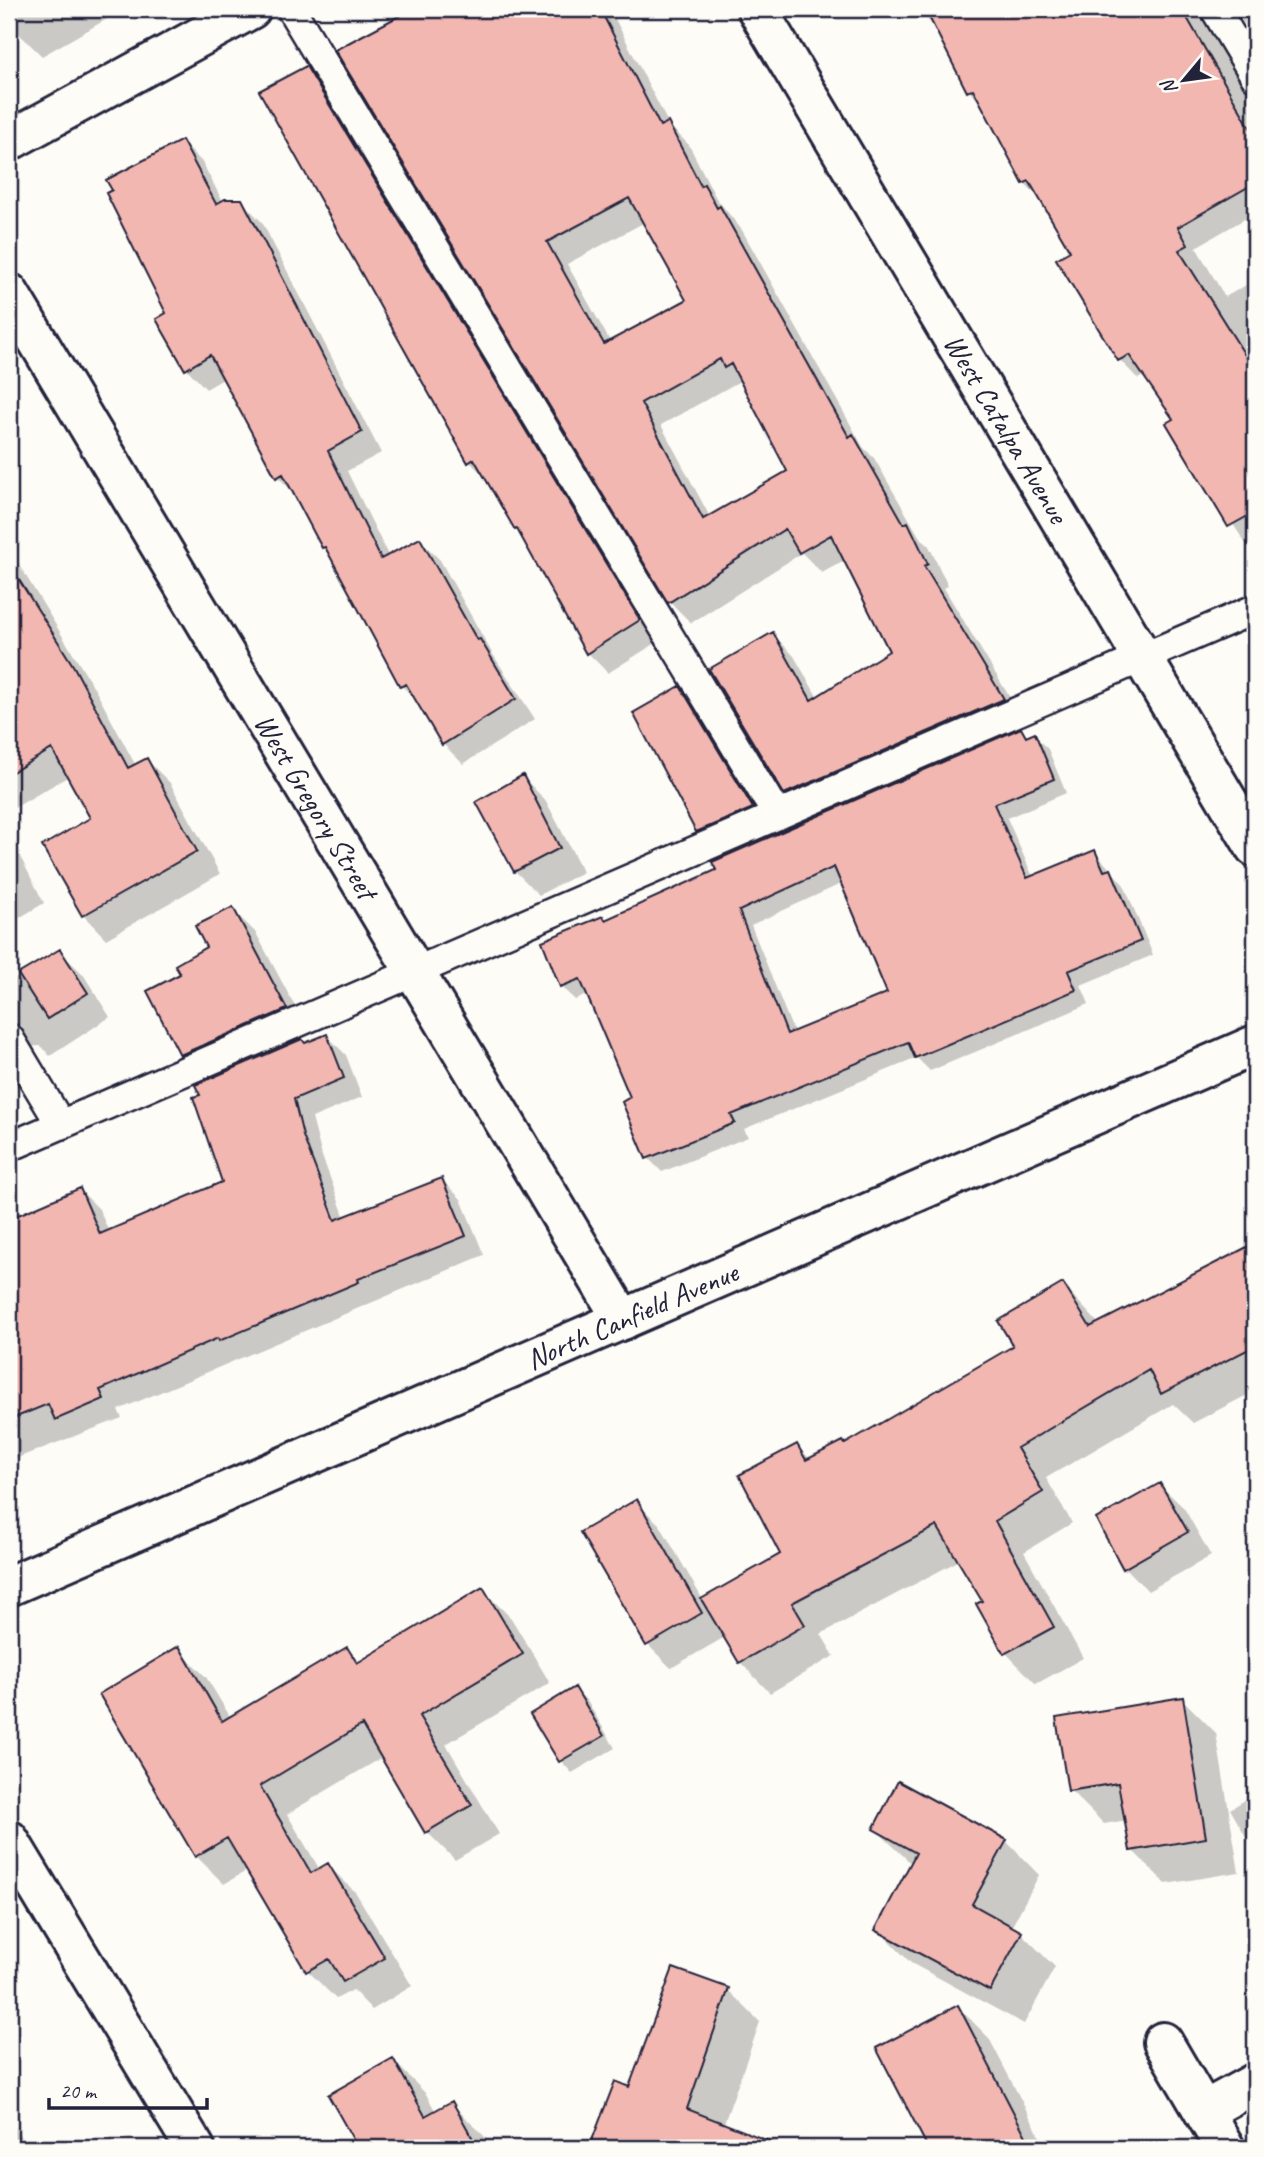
<svg xmlns="http://www.w3.org/2000/svg" width="1264" height="2157" viewBox="0 0 1264 2157" font-family="Caveat,sans-serif">
<style>
.shadow{fill:#0003;fill-rule:evenodd}
.building{fill:#f3b7b2;stroke:#22223b;stroke-width:2;fill-rule:evenodd}
.lines{fill:none;stroke-linecap:round;stroke-linejoin:round}
.lane-casing{stroke:#22223b;stroke-width:33}
.street-casing{stroke:#22223b;stroke-width:44}
.secondary-casing{stroke:#22223b;stroke-width:44}
.lane{stroke:#fdfcf7;stroke-width:28}
.street{stroke:#fdfcf7;stroke-width:38}
.secondary{stroke:#fdfcf7;stroke-width:38}
.labels{text-anchor:middle;dominant-baseline:central;stroke-width:5;stroke-linejoin:round;paint-order:stroke}
.street-label{font-size:30px;fill:#22223b;stroke:#fdfcf7}
</style>
<rect width="100%" height="100%" fill="#fdfcf7"/>
<filter id="ink" filterUnits="userSpaceOnUse"><feTurbulence type="fractalNoise" baseFrequency=".0143" numOctaves="2"/><feDisplacementMap in="SourceGraphic" scale="14" xChannelSelector="R" yChannelSelector="G"/><feConvolveMatrix kernelMatrix="1 2 1 2 8 2 1 2 1" color-interpolation-filters="sRGB"/></filter>
<g filter="url(#ink)">
<path class="shadow" d="M9 9H119L106 16 107 19 42 56 20 35 9 15Z
M415 9H610L669 125 689 145 716 198 742 230 863 447 874 458 919 536 929 546 948 586 944 588 1024 721 807 815 785 793 773 634 794 656 818 698 891 652 845 560 822 573 802 553 691 623 670 602 338 51ZM645 222 688 301 611 343 567 264ZM740 381 790 472 710 517 661 425Z
M918 9H1029L1032 16 1046 9H1255V41L1236 11 1225 14 1219 38 1255 94V213L1196 247 1225 297 1255 280V558L1168 424 1175 420 1145 375 1138 379 1119 359 1073 251 1044 203 1024 183 984 106 969 91 938 31Z
M306 68 326 89 659 641 608 673 588 653 523 536 487 479 470 462Z
M182 142 202 162 223 202 241 201 262 222 381 453 347 471 389 557 420 540 440 560 492 653 535 719 463 764 443 744 419 703 402 686 333 557 323 547 296 495 278 477 225 378 206 389 186 368 169 313Z
M9 548 97 693 136 766 147 760 170 783 220 874 106 939 83 915 92 818 69 776 9 811Z
M679 688 703 712 775 832 722 855 698 831Z
M1021 730 1028 738 1034 736 1048 749 1066 793 1007 818 1033 877 1095 852 1124 885 1153 955 1081 985 1089 1004 930 1071 917 1058 744 1129 748 1137 662 1172 648 1158 632 1098 589 994 575 1000 561 986 606 921ZM843 883 889 993 794 1033 751 925Z
M523 777 546 801 583 872 539 895 515 871Z
M9 835 44 903 9 924Z
M233 910 256 933 309 1033 205 1078 181 1054 183 975 209 948Z
M59 951 83 974 110 1017 50 1056 41 1046 23 1047 20 1075 15 1079 17 1084 9 1088V982Z
M327 1036 346 1055 362 1097 312 1118 322 1156 345 1218 442 1180 461 1199 484 1255 118 1410 122 1418 9 1461V1327L13 1325 9 1314V1196L21 1215 80 1190 99 1209 109 1232 224 1183 306 1045Z
M1254 1246 1255 1391 1193 1423 1173 1404 1046 1478 1072 1523 1024 1552 1083 1658 1036 1684 1006 1653 979 1604 985 1601 960 1560 821 1634 834 1656 770 1693 740 1662 725 1637 671 1668 648 1645 636 1502 660 1525 703 1600 782 1554 797 1446 811 1460 846 1446 1015 1347 1063 1285 1099 1324Z
M1160 1485 1184 1508 1211 1556 1148 1591 1125 1567Z
M483 1590 511 1618 550 1683 446 1744 499 1834 455 1860 427 1832 383 1757 287 1814 320 1870 328 1865 356 1893 412 1986 372 2010 353 1990 336 1999 308 1971 248 1870 224 1884 196 1856 178 1649 206 1677 231 1718 347 1649 361 1663Z
M575 1689 587 1701 615 1748 572 1773 561 1761 533 1714Z
M1182 1699 1216 1733 1239 1872 1166 1884 1132 1850 1127 1820 1104 1824 1070 1790Z
M1255 1794V1852L1230 1809Z
M875 1829 1006 1841 1039 1875 1011 1928 1021 1933 1055 1967 1024 2024 911 1963 877 1929 912 1864Z
M728 1990 760 2022 722 2129 741 2148H591L616 2084 630 2089Z
M958 2007 989 2038 1046 2148H930L878 2049Z
M393 2060 426 2094 436 2112 451 2103 485 2137 491 2148H360L330 2096Z
M9 2117 27 2148H9Z"/>
<path class="building" d="M412 9H600L660 126 668 122 701 186 704 184 717 208 720 206 849 437 853 434 904 524 908 522 928 564 924 566 1004 699 784 794 709 669 773 632 811 700 889 651 831 535 799 553 785 529 668 603 335 50ZM629 198 686 300 604 344 547 242ZM720 359 724 368 731 364 787 471 703 519 641 403Z
M925 9H1182L1255 136V183L1178 227 1188 245 1179 250 1255 371V512L1228 527 1166 423 1173 419 1129 355 1118 361 1056 259 1070 251 1029 181 1023 184 973 89 967 92Z
M306 66 640 620 586 654 517 529 515 530 474 459 468 463 259 91Z
M182 140 216 204 225 199H242L362 432 328 451 381 559 420 538 477 640 480 639 516 699 442 745 406 684 400 687 325 547 322 548 283 474 276 478 210 355 185 370 156 319 166 313 106 193 112 190 106 180Z
M9 564 74 667 128 768 147 758 197 851 82 916 42 846 90 818 52 749 9 774Z
M680 686 753 808 696 832 633 713Z
M1021 728 1026 737 1035 733 1054 779 994 804 1027 878 1095 850 1104 871 1111 869 1141 941 1068 971 1076 990 915 1058 908 1042 731 1115 735 1123 646 1159 622 1102 630 1097 580 979 560 987 542 941 603 916 605 920 716 870 712 862ZM834 867 887 993 787 1034 739 911Z
M523 775 560 848 514 872 476 802Z
M233 907 287 1009 180 1055 147 991 180 974 175 965 206 947 195 926Z
M60 949 88 993 47 1019 18 974Z
M327 1034 344 1078 294 1099 303 1136 335 1220 442 1178 466 1236 358 1279 359 1282 219 1341 218 1338 100 1390 104 1399 55 1420 48 1404 9 1420V1219L80 1188 100 1234 222 1182 193 1097 200 1095 195 1085 302 1039 305 1043Z
M1255 1243V1346L1161 1394 1149 1370 1017 1448 1043 1492 995 1521 1054 1627 1004 1654 976 1604 982 1601 937 1526 792 1603 805 1625 739 1663 701 1599 780 1554 739 1475 797 1444 806 1460 843 1441 845 1444 1013 1346 998 1321 1063 1283 1090 1327Z
M1160 1483 1188 1532 1123 1569 1096 1519Z
M637 1499 702 1613 646 1646 580 1532Z
M483 1587 523 1654 419 1716 472 1805 425 1833 362 1725 260 1786 311 1873 328 1863 385 1958 343 1982 329 1959 306 1972 227 1838 195 1857 99 1694 179 1646 222 1721 347 1647 357 1663Z
M575 1687 604 1736 559 1762 530 1714Z
M1183 1697 1206 1838 1130 1851 1118 1783 1068 1791 1056 1718Z
M898 1781 1007 1840 972 1904 1022 1932 990 1991 875 1930 916 1853 873 1829Z
M673 1968 729 1988 687 2109 779 2145 778 2148H589L615 2081 629 2087Z
M958 2005 1032 2148H928L876 2048Z
M393 2058 425 2116 452 2101 478 2148H358L328 2095Z"/>
<g class="lines">
<g class="lane-casing">
<path id="lane" d="M291 9 777 815
M1215 9 1255 76
M9 1038 61 1125
M9 1147 1255 609"/>
</g>
<g class="street-casing">
<g id="street">
<path id="s1" d="M757 9 1255 847"/>
<path d="M9 141 251 9"/>
<path id="s2" d="M9 293 623 1320"/>
<path d="M1163 2042 1225 2148"/>
<path d="M1204 2111 1255 2083"/>
</g>
</g>
<g class="secondary-casing">
<g id="secondary">
<path id="s3" d="M9 1586 1255 1045"/>
<path d="M9 1840 195 2148"/>
</g>
</g>
<use href="#lane" class="lane"/>
<use href="#street" class="street"/>
<use href="#secondary" class="secondary"/>
</g>
</g>
<g class="labels">
<g class="street-label">
<text stroke="none"><textPath href="#s1" startOffset="488">West Catalpa Avenue</textPath></text>
<text stroke="none"><textPath href="#s2" startOffset="598">West Gregory Street</textPath></text>
<text stroke="none"><textPath href="#s3" startOffset="679">North Canfield Avenue</textPath></text>
</g>
</g>
<rect width="1264" height="2157" fill="none" stroke="#fdfcf7" stroke-width="35"/>
<rect x="18" y="18" width="1229" height="2122" fill="none" stroke="#22223b" stroke-width="2.5" filter="url(#ink)"/>
<g transform="translate(1184 80) rotate(241)" stroke="#fdfcf7" stroke-width="5" paint-order="stroke">
<path d="M0-5L12 26L0 18L-12 26Z" fill="#22223b"/>
<text y="-10" font-size="19" font-weight="bold" text-anchor="middle" fill="#22223b">N</text>
</g>
<path d="M49 2098v10h158v-10" fill="none" stroke="#22223b" stroke-width="3.5"/>
<text x="60" y="2098" font-size="21" fill="#22223b" stroke="#fdfcf7" stroke-width="5" paint-order="stroke">20 m</text>
</svg>
